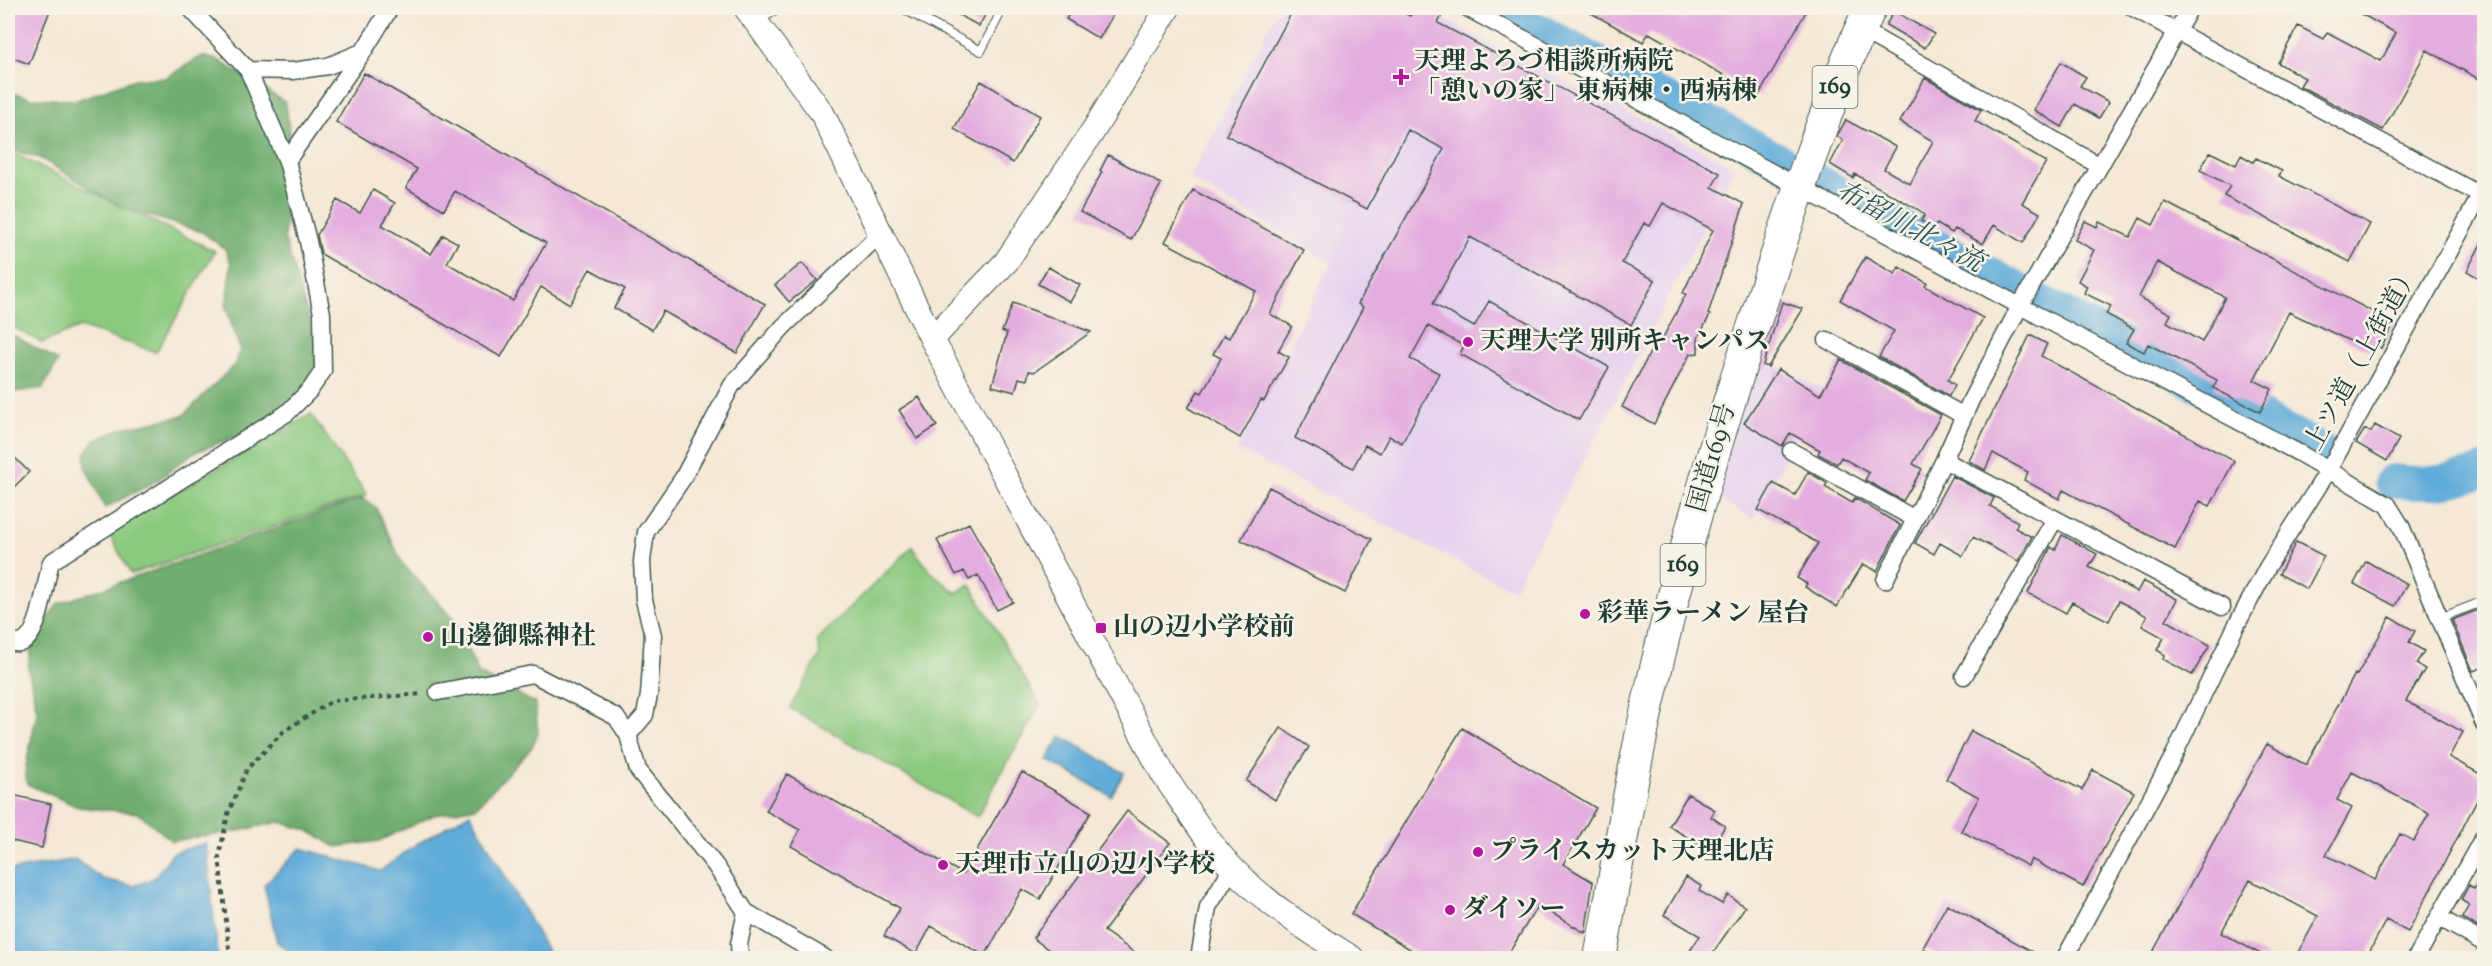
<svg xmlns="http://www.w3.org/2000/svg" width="2492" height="966" viewBox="0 0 2492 966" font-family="'Sorts Mill Goudy','Noto Serif JP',serif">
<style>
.built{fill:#e6d2f0}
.green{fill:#8bc97f;stroke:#55835a;stroke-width:1.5}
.forest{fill:#70ad6e;stroke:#487551;stroke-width:1.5}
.water{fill:#60acd9;stroke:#407486;stroke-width:1.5}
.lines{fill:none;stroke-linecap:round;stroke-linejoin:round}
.river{stroke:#60acd9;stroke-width:34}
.building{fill:#e4addf;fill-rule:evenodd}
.lane-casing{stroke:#3f574c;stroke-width:10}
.street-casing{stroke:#3f574c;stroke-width:19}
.secondary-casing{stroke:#3f574c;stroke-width:26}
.highway-casing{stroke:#3f574c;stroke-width:34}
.path{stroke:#3f574c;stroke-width:4;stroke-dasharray:4.5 4.5;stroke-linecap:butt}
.lane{stroke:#fff;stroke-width:8}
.street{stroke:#fff;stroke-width:16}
.secondary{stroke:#fff;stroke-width:24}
.highway{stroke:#fff;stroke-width:32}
.poi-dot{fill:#b5179e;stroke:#f7f3e8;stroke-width:2}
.labels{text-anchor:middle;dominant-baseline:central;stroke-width:5;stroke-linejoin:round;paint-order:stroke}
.shield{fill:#f7f3e8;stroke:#60746a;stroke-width:1.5}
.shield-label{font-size:24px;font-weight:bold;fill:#1f3d34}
.poi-label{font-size:26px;font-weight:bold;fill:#1f3d34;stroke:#f7f3e8;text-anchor:start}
.street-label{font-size:26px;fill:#1f3d34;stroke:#f7f3e8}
.water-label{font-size:27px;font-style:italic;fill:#2f595d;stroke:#f7f3e8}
</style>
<rect width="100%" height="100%" fill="#f7f3e8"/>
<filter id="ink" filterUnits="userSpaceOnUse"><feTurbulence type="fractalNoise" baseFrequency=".0167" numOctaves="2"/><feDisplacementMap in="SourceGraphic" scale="12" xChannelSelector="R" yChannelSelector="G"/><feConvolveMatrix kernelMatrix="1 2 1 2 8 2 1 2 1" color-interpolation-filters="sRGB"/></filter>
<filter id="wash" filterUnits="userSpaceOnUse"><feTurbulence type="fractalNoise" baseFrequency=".008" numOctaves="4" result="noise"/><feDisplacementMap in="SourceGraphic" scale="24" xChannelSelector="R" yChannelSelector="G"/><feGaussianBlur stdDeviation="1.35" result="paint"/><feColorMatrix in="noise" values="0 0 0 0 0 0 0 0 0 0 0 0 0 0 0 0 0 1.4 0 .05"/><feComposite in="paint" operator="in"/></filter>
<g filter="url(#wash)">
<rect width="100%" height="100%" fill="#f5e8d5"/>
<path class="built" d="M1279 8H1422L1735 167 1605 421 1513 590 1237 450 1331 263 1189 178Z
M1758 356 1823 390 1753 519 1715 497Z"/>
<path class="green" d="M8 151 215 251 156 352 80 327 42 343 8 324Z
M311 414 367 495 131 574 108 532Z
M912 547 929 570 956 593 970 584 1040 705 977 817 790 708 820 655 817 640Z"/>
<path class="forest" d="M202 56 218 60 286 103 292 159 284 237 321 360 310 389 250 431 193 453 158 480 105 508 86 468 85 454 94 441 122 428 183 416 236 363 240 349 226 308 231 263 225 249 202 232 121 207 40 158 8 149V92L31 98 77 100 135 79 165 78Z
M8 332 58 361 43 388 8 393Z
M363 498 376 508 403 564 454 620 479 674 535 703 538 733 532 747 476 807 434 815 379 841 336 847 307 830 279 822 234 832 172 841 138 813 78 807 27 784 25 770 37 712 28 668 32 640 58 604Z"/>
<path class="water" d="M1061 736 1124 773 1111 796 1047 760Z
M470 813 551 958H298L277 942 264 885 301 848 380 871 417 844Z
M206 843 218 958H8V871L75 859 103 879 134 886 154 878 173 853Z"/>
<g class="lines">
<path class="river" d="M1497 8 2032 297 2320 449
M2391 481C2425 485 2452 484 2484 470"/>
</g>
<g id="blocks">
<path class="building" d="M8 8H51L29 64 8 56Z
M946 8H989L979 26Z
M1073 8H1117L1099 39 1066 19Z
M1294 8H1394L1410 16 1413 10 1422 15 1426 8H1446L1438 23 1720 173 1712 187 1744 204 1708 314 1710 315 1698 338V353L1690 354 1654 424 1622 407 1656 341 1660 343 1686 294 1683 293 1713 230 1663 203 1650 226 1644 223 1622 263 1655 280 1631 325 1470 237 1433 304 1474 327 1489 301 1609 367 1579 420 1460 354 1464 346 1428 326 1410 359 1439 373 1402 443 1389 436 1380 453 1365 445 1353 468 1295 438 1363 307 1358 304 1444 149 1408 130 1367 209 1226 135Z
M1582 8H1808L1759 95 1649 33 1643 42Z
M2350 8H2477L2484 12V82L2427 50 2383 130 2300 86 2305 78 2278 63 2298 26 2323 39 2327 32 2381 61 2396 33Z
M1894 11 1934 34 1925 48 1886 25Z
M2061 62 2086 77 2080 86 2109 102 2099 118 2075 104 2062 127 2034 110Z
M364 73 765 304 737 353 663 311 652 330 614 308 625 289 590 269 570 304 541 287 501 357 321 254 317 235 337 200 360 213 373 190 395 203 382 225 431 254 443 235 458 243 447 263 513 301 546 243 455 191 444 210 406 188 417 169 336 122Z
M1925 78 1981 110 1975 121 2046 162 2022 203 2040 213 2023 243 1994 225 1983 244 1955 229 1952 233 1937 224 1934 228 1921 221 1925 215 1919 210 1855 174 1853 178 1830 164 1843 140 1837 136 1846 120 1896 147 1884 169 1910 184 1933 141 1900 122Z
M981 81 1040 116 1013 163 954 129Z
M2210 152 2236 165 2241 155 2253 162 2256 158 2282 171 2279 176 2370 224 2350 262 2224 196 2230 186 2200 170Z
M1108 155 1161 184 1131 240 1080 212 1102 172 1100 171Z
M1193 190 1304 250 1270 314 1292 326 1278 351 1289 357 1264 401 1261 400 1240 438 1188 408 1198 391 1202 393 1221 358 1213 354 1224 335 1229 338 1256 291 1165 242Z
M2165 202 2394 323 2381 348 2377 345 2373 352 2289 312 2254 380 2272 389 2260 412 2213 388 2217 380 2148 344 2144 352 2126 343 2134 329 2106 314 2111 306 2084 293 2087 286 2078 281 2094 250 2075 240 2085 221 2097 227 2099 222 2130 237 2140 218 2153 225ZM2157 262 2225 297 2202 342 2167 322 2171 314 2139 297Z
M2484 238V281L2467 271Z
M1865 257 1895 274 1899 267 1927 283 1925 286 1983 318 1948 380 1955 385 1949 396 1879 357 1894 331 1840 300Z
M802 263 817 280 789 302 775 285Z
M1048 267 1080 285 1070 302 1038 284Z
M1782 302 1803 309 1768 367 1763 365Z
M1013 303 1091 332 1034 372 1029 371 1027 380 1019 378 1015 392 992 386 1007 333 1002 331Z
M2030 335 2047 344 2041 356 2234 461 2210 506 2200 501 2175 549 2063 490 2059 499 2024 480 2028 472 1993 453 1985 470 1969 461Z
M1841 360 1941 415 1913 464 1922 469 1903 501 1865 480 1869 473 1841 457 1837 464 1818 454 1820 450 1790 433 1782 446 1744 423 1778 369 1820 395Z
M919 397 937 426 917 439 899 410Z
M2375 425 2399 439 2387 461 2356 443 2365 429 2371 432Z
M8 451 29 472 8 493Z
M1808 472 1827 483 1825 487 1852 503 1855 498 1900 525 1877 571 1863 564 1837 607 1805 587 1807 584 1797 578 1818 543 1758 510 1773 483 1795 495Z
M1952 476 1994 498 1990 506 2018 522 2015 528 2032 537 2018 561 1973 537 1963 556 1940 543 1934 554 1915 543Z
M1269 487 1372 539 1345 593 1241 540Z
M969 523 1013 602 997 610 978 575 969 580 964 571 956 575 937 540Z
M2062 535 2097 554 2089 567 2137 592 2143 581 2177 599 2166 620 2210 645 2192 675 2163 659 2165 655 2157 650 2164 638 2142 626 2147 616 2119 601 2109 621 2072 602 2066 613 2028 593 2051 547 2055 550Z
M2296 542 2324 556 2307 589 2279 574Z
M2366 561 2407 584 2395 606 2354 584Z
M2478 610 2484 624V667L2473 671 2452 620Z
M2390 617 2415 631 2409 642 2424 651 2416 664 2425 669 2406 701 2463 732 2449 757 2484 776V787L2408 932 2386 920 2366 958H2295L2318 916 2250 880 2221 933 2268 958H2164L2153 952 2267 744 2306 765 2355 674 2357 675ZM2352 772 2429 813 2414 841 2400 834 2375 880 2326 855 2352 808 2337 800Z
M1281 728 1309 747 1275 800 1246 781Z
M1462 728 1596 808 1563 864 1593 882 1585 933 1538 905 1506 958H1425L1351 914Z
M1971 731 2082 790 2093 770 2134 792 2083 887 2031 859 2028 866 1961 831 1979 797 1946 779Z
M1022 772 1091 812 1040 899 1022 889 985 956 931 926 916 954 884 936 900 908 791 846 800 830 766 811 787 774 963 874Z
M8 794 51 804 42 848 8 840Z
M1688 794 1715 810 1711 817 1725 826 1710 851 1669 826Z
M1127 811 1170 843 1104 931 1142 958H1060L1033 938Z
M2484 871V931L2462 918 2469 905 2461 900 2469 885 2474 889Z
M1686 877 1701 886 1699 891 1722 904 1728 895 1745 907 1709 958H1685L1700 936 1664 915Z
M1947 904 2044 958H1941L1923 948Z"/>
</g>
</g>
<g filter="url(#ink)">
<use href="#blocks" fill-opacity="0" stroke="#3f574c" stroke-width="1.5"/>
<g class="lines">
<g class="lane-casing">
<path id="lane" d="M902 8 981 51 1003 8
M757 22 779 8
M2440 618 2484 601"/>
</g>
<g class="street-casing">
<path id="street" d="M1467 8 2020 306 2299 453 2388 505 2401 526 2484 724
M2133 8 2484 197
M2190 8 2020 306 1971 400 1944 460 2222 607
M1860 29 2100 166
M248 70 293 71 328 66 362 52
M287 161 363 52 390 8
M1827 340 1964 416
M1791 451 1915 519
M1885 580 1944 460
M8 642C14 643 20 645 26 640 41 627 45 582 51 562L287 413 310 390 323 371 322 314 308 241 287 161 248 70 190 8
M1964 676 2055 519
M438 692 533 674 616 717 628 735 638 770 715 865 746 912 825 958
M628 735 645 715 649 695 653 635 644 600 642 561 646 532 683 478 732 385 783 327 879 235
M2440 918 2484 943
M740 958 739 944 746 912
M1199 958 1208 907 1232 868
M2065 958 2174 755 2236 626 2268 566 2328 471 2484 189
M2416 958 2484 836"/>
</g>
<g class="secondary-casing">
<path id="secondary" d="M746 8 822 113 932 339 1163 774C1185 806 1205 839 1231 867 1265 903 1310 932 1352 958
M932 339 1006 262 1093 131 1168 8"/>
</g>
<g class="highway-casing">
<path id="highway" d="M1600 958C1612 895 1622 831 1635 767 1665 611 1710 457 1760 306 1793 205 1826 105 1870 8"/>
</g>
<path class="path" d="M230 958 219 856 228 814 247 769 284 731 332 701 423 694"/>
<use href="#lane" class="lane"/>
<use href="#street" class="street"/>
<use href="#secondary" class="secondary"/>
<use href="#highway" class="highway"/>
</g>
</g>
<g class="poi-dot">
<path d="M1398 68h6v6h6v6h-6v6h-6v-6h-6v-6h6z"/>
<circle cx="1468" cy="342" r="6"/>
<circle cx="1585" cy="614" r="6"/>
<rect x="1095" y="622" width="12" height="12" rx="3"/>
<circle cx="428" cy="637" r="6"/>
<circle cx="1478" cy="852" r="6"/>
<circle cx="943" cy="865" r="6"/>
<circle cx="1450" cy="910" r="6"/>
</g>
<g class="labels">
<g class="shield">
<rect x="1812.5" y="66" width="45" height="42" rx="4.5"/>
<rect x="1660.5" y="544" width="45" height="42" rx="4.5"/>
</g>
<g class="shield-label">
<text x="1835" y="87">169</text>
<text x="1683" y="565">169</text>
</g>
<g class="poi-label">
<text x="1414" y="62">天理よろづ相談所病院<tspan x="1414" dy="30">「憩いの家」 東病棟・西病棟</tspan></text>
<text x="1480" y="342">天理大学 別所キャンパス</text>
<text x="1597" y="614">彩華ラーメン 屋台</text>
<text x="1113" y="628">山の辺小学校前</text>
<text x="440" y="637">山邊御縣神社</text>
<text x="1490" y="852">プライスカット天理北店</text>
<text x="955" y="865">天理市立山の辺小学校</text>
<text x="1462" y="910">ダイソー</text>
</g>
<g class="street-label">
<text transform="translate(2363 358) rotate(-61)">上ツ道（上街道）</text>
<text transform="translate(1713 458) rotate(-74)">国道169号</text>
</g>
<g class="water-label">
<text transform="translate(1909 228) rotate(28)">布留川北々流</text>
</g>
</g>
<rect width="2492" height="966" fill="none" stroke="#f7f3e8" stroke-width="30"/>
</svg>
